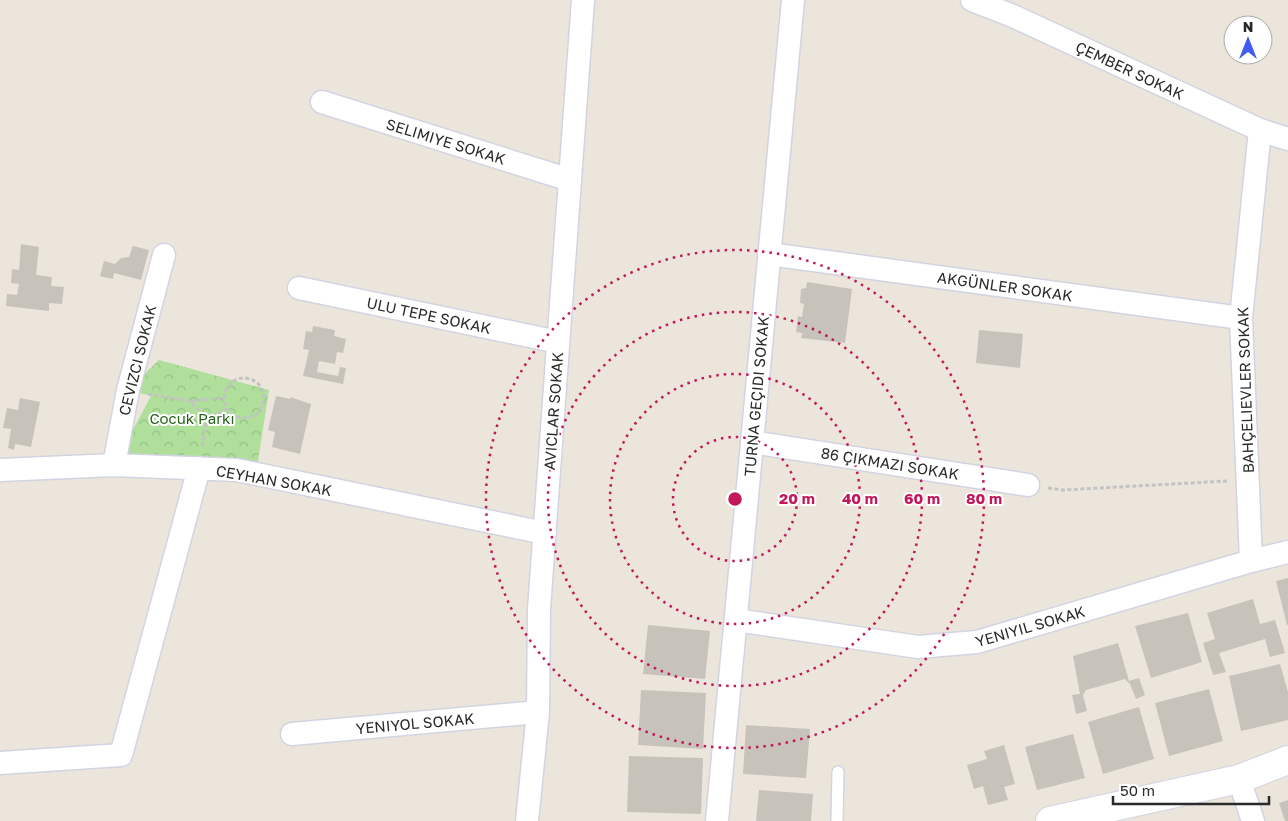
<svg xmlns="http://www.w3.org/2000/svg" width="1288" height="821" viewBox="0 0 1288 821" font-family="'Golos Text',sans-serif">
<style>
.park{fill:url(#park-crowns)}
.building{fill:#c7c3bb}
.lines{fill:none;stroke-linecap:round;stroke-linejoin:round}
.service-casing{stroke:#d2d4e2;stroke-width:14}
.minor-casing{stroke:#d2d4e2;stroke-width:25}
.tertiary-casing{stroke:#d2d4e2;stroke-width:30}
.path{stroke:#c3c3c3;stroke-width:3;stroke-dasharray:4 2.5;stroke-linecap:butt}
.service{stroke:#fff;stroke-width:11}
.minor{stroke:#fff;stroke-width:22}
.tertiary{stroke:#fff;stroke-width:28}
.ring{fill:none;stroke:#c2185b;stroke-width:2.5;stroke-dasharray:2.5 5}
.labels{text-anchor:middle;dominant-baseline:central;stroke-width:4;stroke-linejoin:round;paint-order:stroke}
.street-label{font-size:15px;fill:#2a2a2a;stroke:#fff}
.park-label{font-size:15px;fill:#28631d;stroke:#fff}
.centre{fill:#c2185b;stroke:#fff;stroke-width:2.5}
.ring-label{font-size:15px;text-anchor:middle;font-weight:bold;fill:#c2185b;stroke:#fff;stroke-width:4;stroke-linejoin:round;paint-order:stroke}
</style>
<defs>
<pattern id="park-crowns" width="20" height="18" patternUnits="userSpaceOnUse" patternTransform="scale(1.25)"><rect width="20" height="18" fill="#afdf9b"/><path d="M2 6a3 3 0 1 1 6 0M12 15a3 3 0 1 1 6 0" fill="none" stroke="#97c086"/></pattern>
</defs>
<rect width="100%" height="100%" fill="#ebe5dc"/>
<path class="park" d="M159 360 269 390 256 474 114 465 151 396 128 390Z"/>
<path class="building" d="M21 244 39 247 36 275 52 277 51 286 64 287 62 304 49 303V311L6 306 7 294 17 295 19 284 11 283 12 269 19 270Z
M133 246 149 250 141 280 114 273 113 279 100 276 104 261 115 264 121 258 129 257Z
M807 282 852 289 845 343 801 338 802 333 796 332 798 316 802 317 804 304 800 303 801 289 806 288Z
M313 326 335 330 334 336 346 339 343 353 337 352 335 364 319 361 317 372 338 376 340 367 346 368 343 384 303 376 309 350 303 349 306 331 312 332Z
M979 330 1023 334 1020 368 976 363Z
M276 396 290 399V397L311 404 300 454 272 447 275 432 268 430Z
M20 398 40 402 31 447 15 444 14 450 8 448 11 429 3 428 7 408 18 410Z
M1288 578V625H1287L1276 581Z
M1253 599 1260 624 1275 620 1285 653 1270 657 1265 639 1219 653 1226 672 1213 675 1203 643 1215 639 1207 613Z
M1188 613 1202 662 1151 678 1135 626Z
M648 625 710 631 705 679 643 674Z
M1118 643 1129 681 1139 678 1145 695 1136 699 1130 684 1125 679 1086 690 1083 695 1087 711 1076 714 1072 695 1080 694 1073 656Z
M1280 664 1288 692V720L1241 731 1229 676Z
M1209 689 1223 741 1169 756 1155 703Z
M641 690 706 693 703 749 638 745Z
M1139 707 1154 759 1103 774 1088 722Z
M746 725 810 729 806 778 743 774Z
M1073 734 1085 778 1037 790 1025 747Z
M1004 745 1015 784 1004 787 1008 800 988 805 983 786 974 789 967 765 987 759 984 751Z
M629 756 703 758 701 814 627 812Z
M759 790 813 794 811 821H756Z
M1288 800V821H1285L1279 803Z"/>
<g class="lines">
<g class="service-casing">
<path id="service" d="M837 821 838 772"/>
</g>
<g class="minor-casing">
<path id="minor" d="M972 0 1013 16 1260 130 1288 139
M322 102 570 180
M769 254 1241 318
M299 288 558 342
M752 442 1028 485
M114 465 128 390 164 255
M0 470 114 465 237 470 545 533
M1251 561 1241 318 1260 130
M736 620 918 647 977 642 1251 561 1288 552
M292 734 538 712
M0 763 121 755 199 468
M1239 779 1253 821
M527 821 538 712 539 609 583 0
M717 821 793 0"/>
</g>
<g class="tertiary-casing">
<path id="tertiary" d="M1050 821 1239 779 1288 760"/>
</g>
<path class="path" d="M224 398a20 20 0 1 1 40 0a20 20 0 1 1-40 0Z
M148 394 190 401 207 419 202 447
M191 401 224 398
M207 419 227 409
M1048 488 1063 490 1227 481"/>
<use href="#service" class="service"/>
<use href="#minor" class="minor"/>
<use href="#tertiary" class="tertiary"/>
</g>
<g class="ring">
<circle cx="735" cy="499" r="62"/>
<circle cx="735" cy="499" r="125"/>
<circle cx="735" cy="499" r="187"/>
<circle cx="735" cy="499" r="249"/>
</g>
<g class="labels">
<g class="street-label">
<text transform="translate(1130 70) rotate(25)">ÇEMBER SOKAK</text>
<text transform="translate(446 141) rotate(17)">SELIMIYE SOKAK</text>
<text transform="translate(1005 286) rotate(8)">AKGÜNLER SOKAK</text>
<text transform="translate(429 315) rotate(12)">ULU TEPE SOKAK</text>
<text transform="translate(137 360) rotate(-76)">CEVIZCI SOKAK</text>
<text transform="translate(1245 390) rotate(-92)">BAHÇELIEVLER SOKAK</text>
<text transform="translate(756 396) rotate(-85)">TURNA GEÇIDI SOKAK</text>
<text transform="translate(553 411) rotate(-86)">AVICLAR SOKAK</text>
<text transform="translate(890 463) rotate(9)">86 ÇIKMAZI SOKAK</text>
<text transform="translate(274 480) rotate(10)">CEYHAN SOKAK</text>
<text transform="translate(1030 626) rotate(-16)">YENIYIL SOKAK</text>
<text transform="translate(415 723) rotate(-5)">YENIYOL SOKAK</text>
</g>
<g class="park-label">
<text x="192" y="418">Cocuk Parkı</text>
</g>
</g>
<circle cx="735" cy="499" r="8" class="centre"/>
<g class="ring-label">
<text x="797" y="504">20 m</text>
<text x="860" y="504">40 m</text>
<text x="922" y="504">60 m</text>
<text x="984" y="504">80 m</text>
</g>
<g transform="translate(1248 40)"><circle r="24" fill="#ffffff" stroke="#aaaaaa"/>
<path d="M0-4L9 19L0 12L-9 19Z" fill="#445bf1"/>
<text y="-8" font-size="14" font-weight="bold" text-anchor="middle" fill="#2a2a2a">N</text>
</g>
<path d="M1113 796v8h156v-8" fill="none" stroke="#2a2a2a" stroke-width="2.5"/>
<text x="1120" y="796" font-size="15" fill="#2a2a2a" stroke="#ffffff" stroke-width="4" paint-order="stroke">50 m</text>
</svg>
